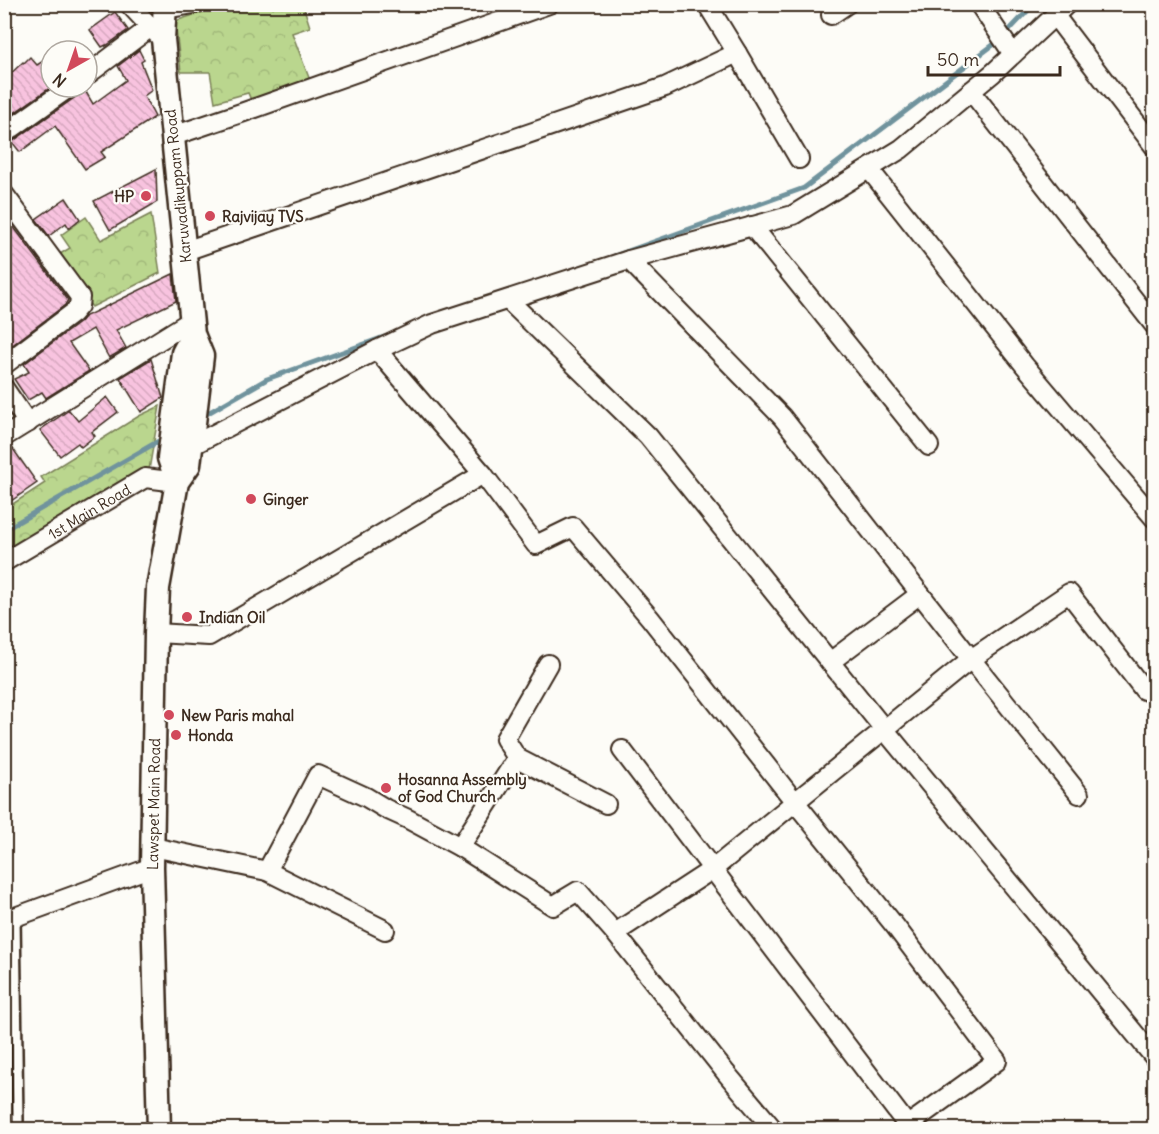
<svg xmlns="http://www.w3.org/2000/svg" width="1159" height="1134" viewBox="0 0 1159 1134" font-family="Delius,sans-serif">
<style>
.forest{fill:url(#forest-crowns);stroke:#7a8056;stroke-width:1.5}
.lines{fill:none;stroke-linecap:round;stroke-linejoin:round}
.stream{stroke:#6f939d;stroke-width:5}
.building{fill:url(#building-back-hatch);stroke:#3b2a1e;stroke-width:1.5}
.service-casing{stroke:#3b2a1e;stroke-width:14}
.minor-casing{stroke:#3b2a1e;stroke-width:22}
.tertiary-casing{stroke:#3b2a1e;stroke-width:27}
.service{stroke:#fdfcf7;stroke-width:9}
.minor{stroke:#fdfcf7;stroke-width:18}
.tertiary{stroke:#fdfcf7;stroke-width:22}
.poi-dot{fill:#d1495b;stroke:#fdfcf7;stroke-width:2}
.labels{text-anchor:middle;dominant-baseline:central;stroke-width:4.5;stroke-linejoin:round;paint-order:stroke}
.street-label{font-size:15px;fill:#3b2a1e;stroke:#fdfcf7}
.poi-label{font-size:15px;font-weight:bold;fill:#3b2a1e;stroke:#fdfcf7;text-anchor:start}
</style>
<defs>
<pattern id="forest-crowns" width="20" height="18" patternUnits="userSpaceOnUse" patternTransform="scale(1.5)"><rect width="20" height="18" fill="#bad68e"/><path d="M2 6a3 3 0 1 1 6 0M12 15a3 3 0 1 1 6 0" fill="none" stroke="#a1b87a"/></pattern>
<pattern id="building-back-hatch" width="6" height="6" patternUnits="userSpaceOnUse" patternTransform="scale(1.5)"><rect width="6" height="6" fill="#f8c3df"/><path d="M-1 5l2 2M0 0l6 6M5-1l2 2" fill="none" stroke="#d6a8bf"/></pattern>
</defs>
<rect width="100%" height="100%" fill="#fdfcf7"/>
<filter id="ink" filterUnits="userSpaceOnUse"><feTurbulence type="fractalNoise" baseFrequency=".0167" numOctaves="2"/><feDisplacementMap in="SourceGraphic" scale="12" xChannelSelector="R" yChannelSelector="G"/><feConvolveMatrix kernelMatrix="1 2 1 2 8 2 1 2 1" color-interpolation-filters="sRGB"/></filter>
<g filter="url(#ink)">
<path class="forest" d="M225 5H303L310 27 292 33 311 83 253 105 248 93 215 102 210 72H181L175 21Z
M151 214 160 273 92 307 55 257 70 248 61 235 86 217 101 240Z
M160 406 149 470 5 554V509L45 483 41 477 139 416Z"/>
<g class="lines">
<path class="stream" d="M614 256 804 188 1001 39 1034 4
M201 417 267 379 384 337
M4 530 164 438"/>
</g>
<path class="building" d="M115 12 128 30 106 46V45L102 47 90 30Z
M139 50 144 60 141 62 152 90 144 96 155 117 101 152 105 157 85 169 55 126 20 152 12 142 77 96 80 92 81 87H83L93 104 126 80 118 66Z
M51 56V87L4 120V80L23 62 24 63 30 57 37 65Z
M156 169 157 202 110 230 94 201Z
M66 198 80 219 69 228 66 223 49 236 36 219Z
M4 214 68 300 65 305 11 346 10 344 4 348Z
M173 274 176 301 116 330 126 348 109 358 93 329 69 343 89 371 46 398 42 392 28 400 14 379 29 372 24 364 80 322 84 317Z
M151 359 163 398 141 412 120 378Z
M107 397 118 412 92 432 95 436 81 447 78 443 60 456 40 430 69 410 78 421Z
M11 446 37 483 11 501 4 492V448Z"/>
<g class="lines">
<g class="service-casing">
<path id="service" d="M15 917 18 1121"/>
</g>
<g class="minor-casing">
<g id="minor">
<path d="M129 4 159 36"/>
<path d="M707 4 737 53"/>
<path d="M979 4 1013 54"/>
<path d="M1067 4 993 73 901 149 793 215 629 260 782 417 971 659 1069 593 1144 690 1154 693"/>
<path d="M165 9 194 4"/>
<path d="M831 15 847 4"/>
<path d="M1055 16 1154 146"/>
<path d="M87 75 151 27"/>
<path d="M971 91 1154 325"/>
<path d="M4 134 70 87"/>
<path d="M173 136 244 112 549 4"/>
<path d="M869 169 1025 366 1154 518"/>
<path d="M4 194 80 297 79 306 73 313 4 365"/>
<path d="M752 226 929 446"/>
<path d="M185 251 665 87 737 53 799 159"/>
<path d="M508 300 648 436 884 729 1154 1057"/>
<path d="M377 350 483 474 536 545 573 527 650 618 795 802 971 659 1079 794"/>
<path d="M4 388 28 423"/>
<path d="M4 437 192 320"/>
<path d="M191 446 377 350 432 324 629 260"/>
<path id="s1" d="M4 562 145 478 177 482"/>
<path d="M156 633 209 636 483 474"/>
<path d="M830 662 920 594"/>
<path d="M548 664 505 739 517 758 460 847 553 906 578 891 615 933"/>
<path d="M622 750 911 1130"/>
<path d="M517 758 606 804"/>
<path d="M153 847 267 871 385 930"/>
<path d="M267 871 318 775 366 797 386 809 408 819 460 847"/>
<path d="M4 921 152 867"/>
<path d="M774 1130 726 1073 615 933 713 869 795 802 895 926 997 1061 908 1125"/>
</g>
</g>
<g class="tertiary-casing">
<g id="tertiary">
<path d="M177 482 169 458 183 353 193 334"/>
<path id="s2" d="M159 1130 152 867 156 633 158 588 177 482 189 465 202 356 193 334 163 39 165 4"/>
</g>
</g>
<use href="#service" class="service"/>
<use href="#minor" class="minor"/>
<use href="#tertiary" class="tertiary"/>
</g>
</g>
<g class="poi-dot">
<circle cx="146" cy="196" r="6"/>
<circle cx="210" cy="216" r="6"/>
<circle cx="251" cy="499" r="6"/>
<circle cx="187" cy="617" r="6"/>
<circle cx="169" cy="715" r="6"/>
<circle cx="176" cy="735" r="6"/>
<circle cx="386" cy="788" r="6"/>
</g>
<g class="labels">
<g class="street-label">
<text transform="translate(178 186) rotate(-96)">Karuvadikuppam Road</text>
<text stroke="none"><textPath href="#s1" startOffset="99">1st Main Road</textPath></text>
<text stroke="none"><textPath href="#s2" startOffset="326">Lawspet Main Road</textPath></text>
</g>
<g class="poi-label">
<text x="134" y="196" text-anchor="end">HP</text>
<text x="222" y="216">Rajvijay TVS</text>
<text x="263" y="499">Ginger</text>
<text x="199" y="617">Indian Oil</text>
<text x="181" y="715">New Paris mahal</text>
<text x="188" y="735">Honda</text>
<text x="398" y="779">Hosanna Assembly<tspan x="398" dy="17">of God Church</tspan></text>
</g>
</g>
<rect width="1159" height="1134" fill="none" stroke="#fdfcf7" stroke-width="24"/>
<rect x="12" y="12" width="1135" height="1110" fill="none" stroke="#3b2a1e" stroke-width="2" filter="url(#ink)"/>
<g transform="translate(69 69) rotate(220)"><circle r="28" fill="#fdfcf7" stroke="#afa8a0" stroke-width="1.5"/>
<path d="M0-4.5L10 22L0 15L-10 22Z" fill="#d1495b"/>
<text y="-9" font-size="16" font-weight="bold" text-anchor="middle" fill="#3b2a1e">N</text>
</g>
<path d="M928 66v9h132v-9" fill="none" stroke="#3b2a1e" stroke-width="3"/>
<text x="937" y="66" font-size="18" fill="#3b2a1e" stroke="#fdfcf7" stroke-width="4.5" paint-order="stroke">50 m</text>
</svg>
